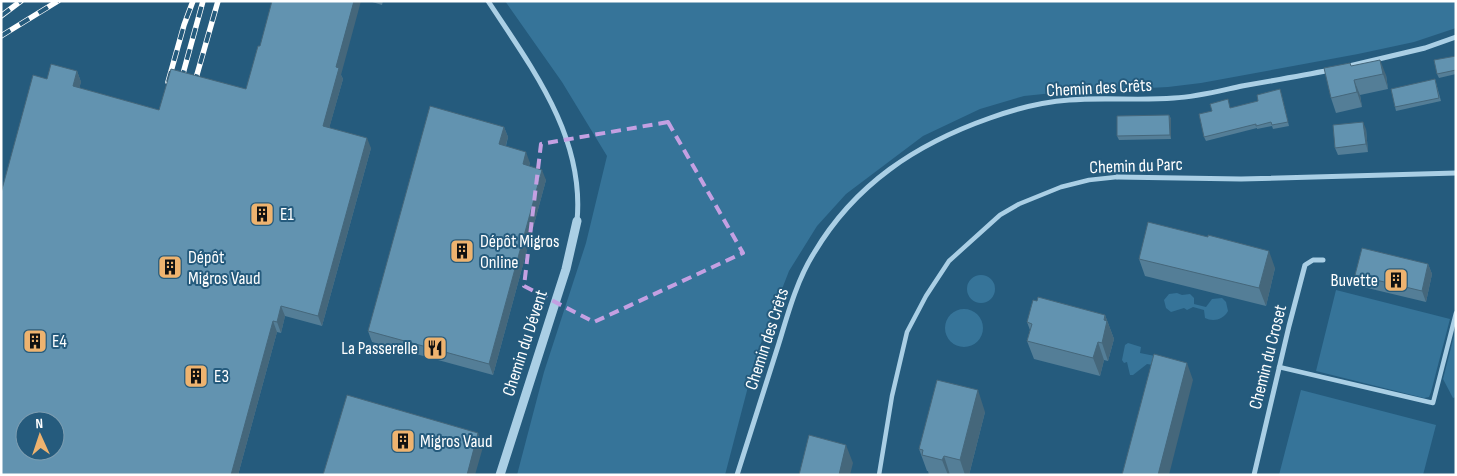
<svg xmlns="http://www.w3.org/2000/svg" width="1457" height="476" viewBox="0 0 1457 476" font-family="'Sofia Sans Condensed',sans-serif">
<style>
.green{fill:#367499}
.lines{fill:none;stroke-linecap:round;stroke-linejoin:round}
.pedestrian{stroke:#aacfe5;stroke-width:4.5}
.minor{stroke:#aacfe5;stroke-width:5}
.tertiary{stroke:#aacfe5;stroke-width:9}
.rail-casing{stroke:#fff;stroke-width:5.5}
.rail{stroke:#255b7d;stroke-width:4;stroke-dasharray:11;stroke-linecap:butt}
.wall{fill:#547e97}
.shaded-wall{fill:#45677b}
.building{fill:#6293b0;stroke:#45677b;fill-rule:evenodd}
.marked{fill:none;stroke:#c4a0e2;stroke-width:4;stroke-dasharray:10 6;stroke-linejoin:round}
.labels{text-anchor:middle;dominant-baseline:central;stroke-width:4;stroke-linejoin:round;paint-order:stroke}
.street-label{font-size:18px;fill:#fff;stroke:#255b7d}
.poi-label{font-size:18px;fill:#fff;stroke:#255b7d;text-anchor:start}
</style>
<rect width="100%" height="100%" fill="#255b7d"/>
<path class="green" d="M505 1H1456V28L1414 42 1358 54 1201 83 1168 87 1053 93 1024 96 980 109 923 136 846 194 817 226 789 271 756 356 725 475H517L544 372 586 243 607 156 562 82Z
M967 289a14 14 0 1 1 28 0a14 14 0 1 1-28 0Z
M1336 290 1450 319 1431 392 1429 397 1424 398 1316 371Z
M1177 293 1182 295 1190 294 1194 298V304L1206 307 1212 299 1222 298 1226 302 1228 311C1223 320 1213 322 1205 318L1204 310 1193 307 1187 310 1184 308 1171 312 1166 308 1164 300 1169 294Z
M945 328a19 19 0 1 1 38 0a19 19 0 1 1-38 0Z
M1456 328V397L1453 398 1443 379Z
M1128 343 1141 347 1140 353 1155 356 1153 365 1147 364 1133 375H1130L1127 362 1124 363 1122 360 1125 345Z
M1301 390 1436 425 1423 475H1279Z"/>
<g class="lines">
<path class="pedestrian" d="M1279 367 1433 403 1456 313
M879 475 892 396 907 332 926 296 949 261 1000 215 1019 204 1061 187 1089 180 1117 177"/>
<path class="minor" d="M488 1C532 68 585 137 577 221
M1345 67 1425 48 1456 37
M1117 177 1241 179 1456 173
M737 475C751 431 765 387 779 343 788 313 797 280 814 253 855 184 916 144 990 118 1015 109 1042 102 1069 100 1104 97 1139 101 1174 98 1197 97 1219 91 1242 86 1271 81 1300 76 1330 70
M1254 475 1289 326 1305 265 1313 260H1323"/>
<path class="tertiary" d="M500 475 566 269 577 221"/>
<g class="rail-casing">
<path id="rail" d="M1 16 21 1
M1 36 58 1
M181 81 203 1
M168 82 184 25 193 1
M194 85 218 1"/>
</g>
<use href="#rail" class="rail"/>
</g>
<path class="wall" d="M369 1H383L382 5Z
M260 46 341 75 343 79 329 128 371 148 322 326 285 316 281 333 277 332 238 475H1L47 79 77 71 81 82 79 88 159 110 246 89Z
M1456 56V74L1439 78 1437 74Z
M1352 66 1386 75 1388 89 1360 95 1362 107 1336 113 1331 98Z
M1435 79 1441 101 1396 111 1395 107Z
M1281 93 1289 126 1273 129 1272 126 1257 129V128L1206 141 1204 137 1231 108 1258 101Z
M1169 115 1171 119V139L1119 140 1117 136Z
M504 127 508 137 506 146 530 163 529 166 546 180 493 375 372 342 368 331Z
M1366 129 1368 152 1338 155 1335 148Z
M1208 237 1275 268 1266 306 1145 276 1139 259Z
M1428 264 1432 274 1426 302 1359 286 1355 275Z
M1105 315 1114 339 1108 361 1104 360 1100 376 1034 359 1027 341 1030 330 1027 322Z
M985 412 969 475H929L928 471H927L919 449Z"/>
<path class="shaded-wall" d="M354 1H361L341 75 343 79 327 136 323 126 336 67Z
M1380 60 1386 75 1388 89 1383 74Z
M77 71 81 82 77 97 73 86Z
M1354 80 1360 95 1362 107 1357 92Z
M1169 115 1171 119V139L1170 135Z
M1363 122 1366 129 1368 152 1366 144Z
M504 127 508 137 503 155 499 144Z
M367 138 371 148 322 326 318 316Z
M526 152 530 163 526 175 523 164Z
M542 170 546 180 493 375 489 364Z
M1269 251 1275 268 1266 306 1259 288Z
M1428 264 1432 274 1426 302 1422 291Z
M281 306 285 316 281 333 277 322Z
M1105 315 1114 339 1108 361 1102 343 1104 320Z
M273 321 277 332 238 475H231Z
M1098 342 1104 360 1100 376 1093 358Z
M1187 363 1193 380 1169 475H1158Z
M978 390 985 412 969 475H965L960 460Z
M478 433 483 447 475 475H467Z
M846 445 853 463 850 475H839Z
M944 456 950 475H948L942 460Z"/>
<path class="building" d="M272 1H354L336 67 339 68 323 126 367 138 318 316 281 306 277 322 273 321 231 475H1V193L33 75 47 79 51 64 77 71 73 86 159 110 171 69 246 89 258 46H260ZM25 421H55V451H25Z
M1456 56V70L1437 74 1434 60Z
M1380 60 1383 74 1354 80 1357 92 1331 98 1324 68 1350 63 1351 66Z
M1435 79 1439 98 1395 107 1391 89Z
M1280 89 1288 122 1272 125 1271 122 1256 126V124L1204 137 1199 114 1212 111 1210 104 1228 99 1230 108 1258 101 1257 95Z
M430 106 504 127 499 144 526 152 523 164 542 170 489 364 368 331Z
M1169 115 1170 135 1117 136V116Z
M1363 122 1366 144 1335 148 1333 125Z
M1148 222 1208 237V235L1269 251 1259 288 1139 259Z
M1362 248 1428 264 1422 291 1355 275Z
M1038 297 1105 315 1104 320 1107 321 1102 343 1098 342 1093 358 1027 341 1032 324 1027 322 1033 300 1037 301Z
M1154 354 1187 363 1158 475H1122Z
M937 380 978 390 960 460 944 456 942 460 922 455 923 450 919 449Z
M347 395 478 433 467 475H323Z
M809 435 846 445 839 475H799Z"/>
<path class="marked" d="M668 122 743 253 594 322 524 286 541 144Z"/>
<defs>
<g id="building-square" transform="scale(1.25)"><rect x="-9" y="-9" width="18" height="18" rx="4" fill="#eeb36f" stroke="#255b7d"/><path d="M-4-6H4V6H1V3H-1V6H-4ZM-2.5-4.3h1.7v1.8h-1.7ZM.8-4.3h1.7v1.8H.8ZM-2.5-1h1.7V.8h-1.7ZM.8-1h1.7V.8H.8Z" fill="#111"/></g>
<g id="restaurant-square" transform="scale(1.25)"><rect x="-9" y="-9" width="18" height="18" rx="4" fill="#eeb36f" stroke="#255b7d"/><path d="M-5-6h1v4h1v-4h1v4h1v-4h1v5L-1.5 .5V6h-2V.5L-5-1ZM5-6V6H3V1.5H1.5Q1.5-4 5-6Z" fill="#111"/></g>
</defs>
<g fill-rule="evenodd">
<use href="#building-square" x="262" y="214"/>
<use href="#building-square" x="462" y="251"/>
<use href="#building-square" x="170" y="267"/>
<use href="#building-square" x="1396" y="280"/>
<use href="#building-square" x="35" y="341"/>
<use href="#restaurant-square" x="435" y="348"/>
<use href="#building-square" x="196" y="376"/>
<use href="#building-square" x="403" y="441"/>
</g>
<g class="labels">
<g class="street-label">
<text transform="translate(1099 88) rotate(-3)">Chemin des Crêts</text>
<text transform="translate(1136 166) rotate(-2)">Chemin du Parc</text>
<text transform="translate(767 339) rotate(-72)">Chemin des Crêts</text>
<text transform="translate(525 343) rotate(-72)">Chemin du Dévent</text>
<text transform="translate(1268 357) rotate(-76)">Chemin du Croset</text>
</g>
<g class="poi-label">
<text x="280" y="214">E1</text>
<text x="480" y="241">Dépôt Migros<tspan x="480" dy="21">Online</tspan></text>
<text x="188" y="257">Dépôt<tspan x="188" dy="21">Migros Vaud</tspan></text>
<text x="1378" y="280" text-anchor="end">Buvette</text>
<text x="52" y="341">E4</text>
<text x="418" y="348" text-anchor="end">La Passerelle</text>
<text x="214" y="376">E3</text>
<text x="420" y="441">Migros Vaud</text>
</g>
</g>
<rect width="1457" height="476" fill="none" stroke="#ffffff" stroke-width="5"/>
<g transform="translate(40 436) rotate(357)"><circle r="24" fill="#255b7d" stroke="#7c9db1"/>
<path d="M0-4L9 19L0 12L-9 19Z" fill="#eeb36f"/>
<text y="-8" font-size="14" font-weight="bold" text-anchor="middle" fill="#ffffff">N</text>
</g>
</svg>
